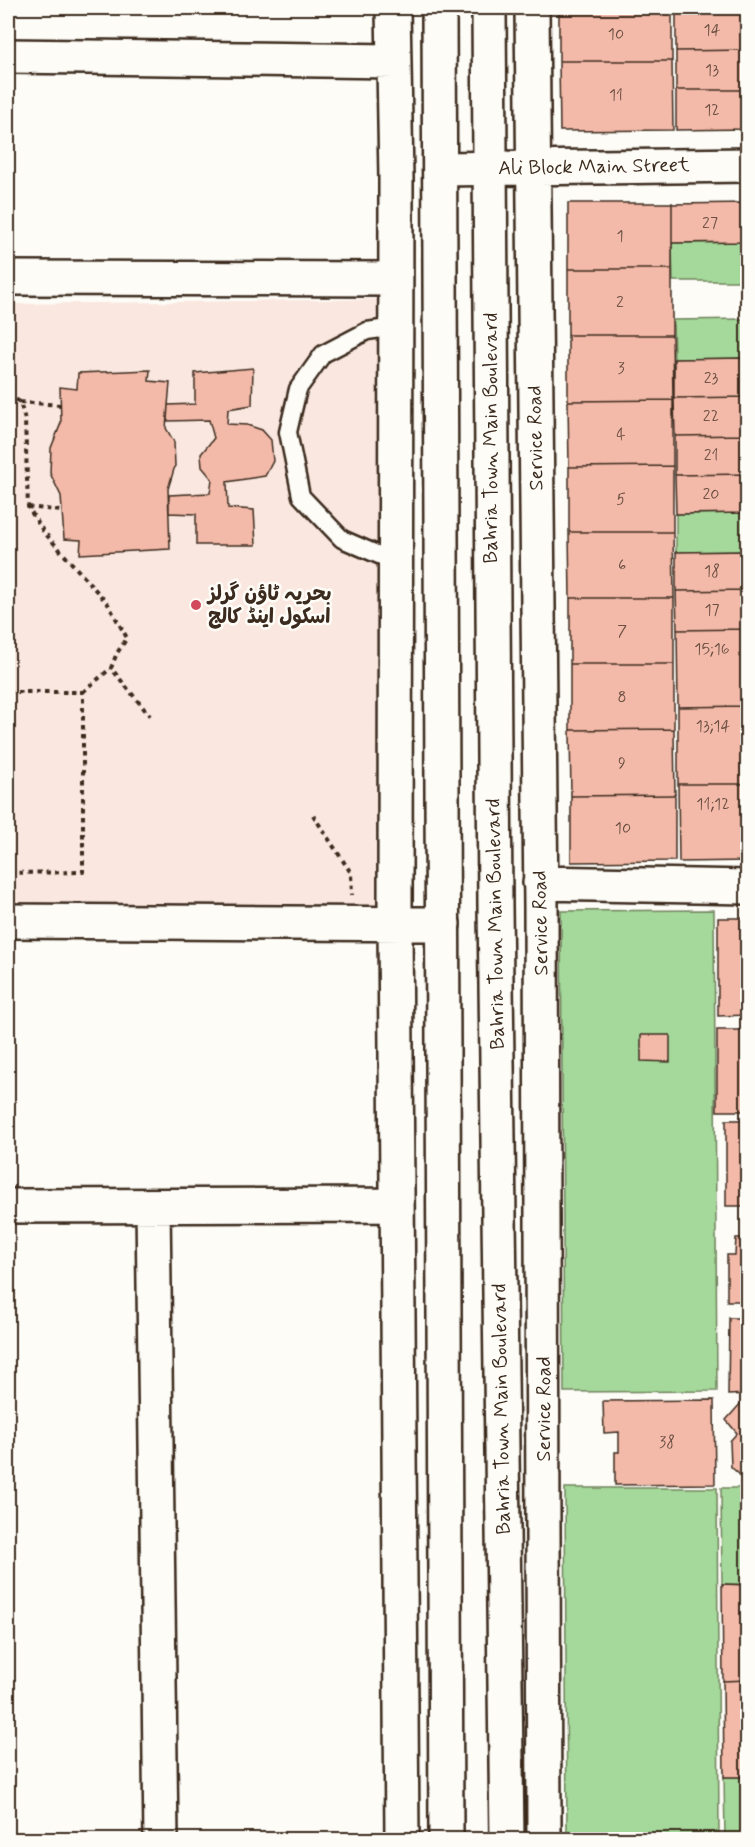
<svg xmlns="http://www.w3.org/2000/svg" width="755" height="1847" viewBox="0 0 755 1847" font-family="Mynerve,'Playpen Sans Arabic',sans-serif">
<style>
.built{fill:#fae8e0}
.green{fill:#a5d99b;stroke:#70825c;stroke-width:1.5}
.building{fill:#f3baa9;stroke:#3b2a1e;stroke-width:1.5}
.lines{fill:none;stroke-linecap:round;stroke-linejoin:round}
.lane-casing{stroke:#3b2a1e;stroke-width:21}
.street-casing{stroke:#3b2a1e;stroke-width:38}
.secondary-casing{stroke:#3b2a1e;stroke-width:38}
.path{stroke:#3b2a1e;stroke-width:4;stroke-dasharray:4.5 4.5;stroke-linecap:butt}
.lane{stroke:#fdfcf7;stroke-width:16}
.street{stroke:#fdfcf7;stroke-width:33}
.secondary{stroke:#fdfcf7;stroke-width:33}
.poi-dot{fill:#d1495b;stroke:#fdfcf7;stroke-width:2}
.labels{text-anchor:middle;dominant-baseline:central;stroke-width:5;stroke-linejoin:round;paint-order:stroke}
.number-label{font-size:16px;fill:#694e41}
.street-label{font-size:20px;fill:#3b2a1e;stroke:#fdfcf7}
.poi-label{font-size:20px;font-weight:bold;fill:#3b2a1e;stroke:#fdfcf7;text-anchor:start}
</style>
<rect width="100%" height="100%" fill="#fdfcf7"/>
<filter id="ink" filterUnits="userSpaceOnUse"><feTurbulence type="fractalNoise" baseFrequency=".0167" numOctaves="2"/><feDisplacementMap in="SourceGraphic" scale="12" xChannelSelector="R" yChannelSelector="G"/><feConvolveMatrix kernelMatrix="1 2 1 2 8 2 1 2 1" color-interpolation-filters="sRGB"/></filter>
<g filter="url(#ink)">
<path class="built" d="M386 299 383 907H8V304Z"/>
<path class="green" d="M747 242V281H673L672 243Z
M747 319V358L674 359 673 320Z
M747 513V551L676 552V514Z
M714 910 717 1391 564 1392 561 911Z
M565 1488H717L719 1839H567Z
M721 1488H747V1584H722Z
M724 1777H747V1839H725Z"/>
<path class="building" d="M559 8H672V61H559Z
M676 8H748V11H676Z
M676 11H748V50L676 51Z
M748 50V90H676V51Z
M559 61H672L673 130 560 131Z
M676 90H748V129L676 130Z
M568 203H672V269H568Z
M748 203V242L672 243V204Z
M568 269H672V335H568Z
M568 335H672L673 400 568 401Z
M748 358V397L674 398V359Z
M253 368 252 405 228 409 227 424 247 425 262 430 271 440 273 461 265 476 227 482 228 508 254 510 256 545H196V514L169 513V495L210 493 212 479 202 467 201 454 214 438 209 420 167 421 168 405 195 404V373Z
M150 370 149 381 170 383 166 428 174 442 175 466 168 489 170 549 80 554 81 540 64 539 61 496 50 473 51 448 61 423 60 387 77 389 78 373Z
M748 397V435L675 436 674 398Z
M673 400V466L569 467 568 401Z
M748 435V474L675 475V436Z
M673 466V532H569V467Z
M748 474V513L676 514 675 475Z
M569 532H673L674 598H570Z
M748 551V590L676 591V552Z
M748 590V629L677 630 676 591Z
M570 598H674V664H570Z
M748 629V706L678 707 677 630Z
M570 664H674V729L570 730Z
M748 706V784H678V707Z
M674 729 675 795 571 796 570 730Z
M678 784H748V861L679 862Z
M675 795V861L571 862V796Z
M718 918H748V1015L718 1016Z
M717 1030H748V1111H717Z
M641 1035H670V1062L641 1061Z
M726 1120H748V1206H726Z
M736 1238H748V1301H727V1255H735Z
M729 1318H748V1394L728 1395Z
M714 1400 715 1484 615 1485V1452H619V1432L604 1433 603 1401Z
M741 1403 748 1405V1482L731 1467 730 1441 737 1433 726 1420Z
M722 1584 748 1585V1680L723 1681Z
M748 1680V1777H724L723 1681Z"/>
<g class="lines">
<g class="lane-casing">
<path id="lane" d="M395 562 342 539 301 496 288 432 298 389 323 354 367 331 381 329 395 331"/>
</g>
<g class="street-casing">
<path id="street" d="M393 8 396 179 395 923 402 1840
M532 8 541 907 544 1840
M8 56 394 61
M441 169 748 165
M8 278 395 279
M540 883 748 887
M8 921 443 924
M8 1206 397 1205
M153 1206 161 1840"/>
</g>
<g class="secondary-casing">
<path id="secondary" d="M439 8 446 1840
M489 8 495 906 507 1840"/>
</g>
<path class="path" d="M8 395 20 402 25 420 28 507 43 531 108 604 127 638 117 653 111 668 150 716
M20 402 61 405
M28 507 62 511
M8 692H83V872L8 873
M83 692 111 668
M313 815 351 873 352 895"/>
<use href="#lane" class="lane"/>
<use href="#street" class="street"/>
<use href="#secondary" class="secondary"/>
</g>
</g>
<circle class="poi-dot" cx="196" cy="605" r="6"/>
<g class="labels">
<g class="number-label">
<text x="712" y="30">14</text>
<text x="616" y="34">10</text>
<text x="712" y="70">13</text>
<text x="616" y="95">11</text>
<text x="712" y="110">12</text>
<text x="710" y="223">27</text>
<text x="620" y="236">1</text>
<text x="620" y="302">2</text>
<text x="621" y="368">3</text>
<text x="711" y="378">23</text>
<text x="711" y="416">22</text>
<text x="621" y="434">4</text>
<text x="711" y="455">21</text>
<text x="711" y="494">20</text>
<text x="621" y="499">5</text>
<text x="622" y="565">6</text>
<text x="712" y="571">18</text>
<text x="712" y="610">17</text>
<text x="622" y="631">7</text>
<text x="712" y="649">15;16</text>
<text x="622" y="697">8</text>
<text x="713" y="726">13;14</text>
<text x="622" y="763">9</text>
<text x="713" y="804">11;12</text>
<text x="623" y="828">10</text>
<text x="667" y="1442">38</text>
</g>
<g class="street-label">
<text transform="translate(594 167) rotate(-1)">Ali Block Main Street</text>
<text transform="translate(491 438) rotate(-90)">Bahria Town Main Boulevard</text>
<text transform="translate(536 438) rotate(-91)">Service Road</text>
<text transform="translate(541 923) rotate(-91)">Service Road</text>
<text transform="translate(496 924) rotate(-91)">Bahria Town Main Boulevard</text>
<text transform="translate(502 1409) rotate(-91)">Bahria Town Main Boulevard</text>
<text transform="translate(544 1409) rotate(-90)">Service Road</text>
</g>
<g class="poi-label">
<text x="208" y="594">بحریہ ٹاؤن گرلز<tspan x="208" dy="23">اسکول اینڈ کالج</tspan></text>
</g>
</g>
<rect width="755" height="1847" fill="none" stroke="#fdfcf7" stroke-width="30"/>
<rect x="15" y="15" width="725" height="1817" fill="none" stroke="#3b2a1e" stroke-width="2" filter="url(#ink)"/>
</svg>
